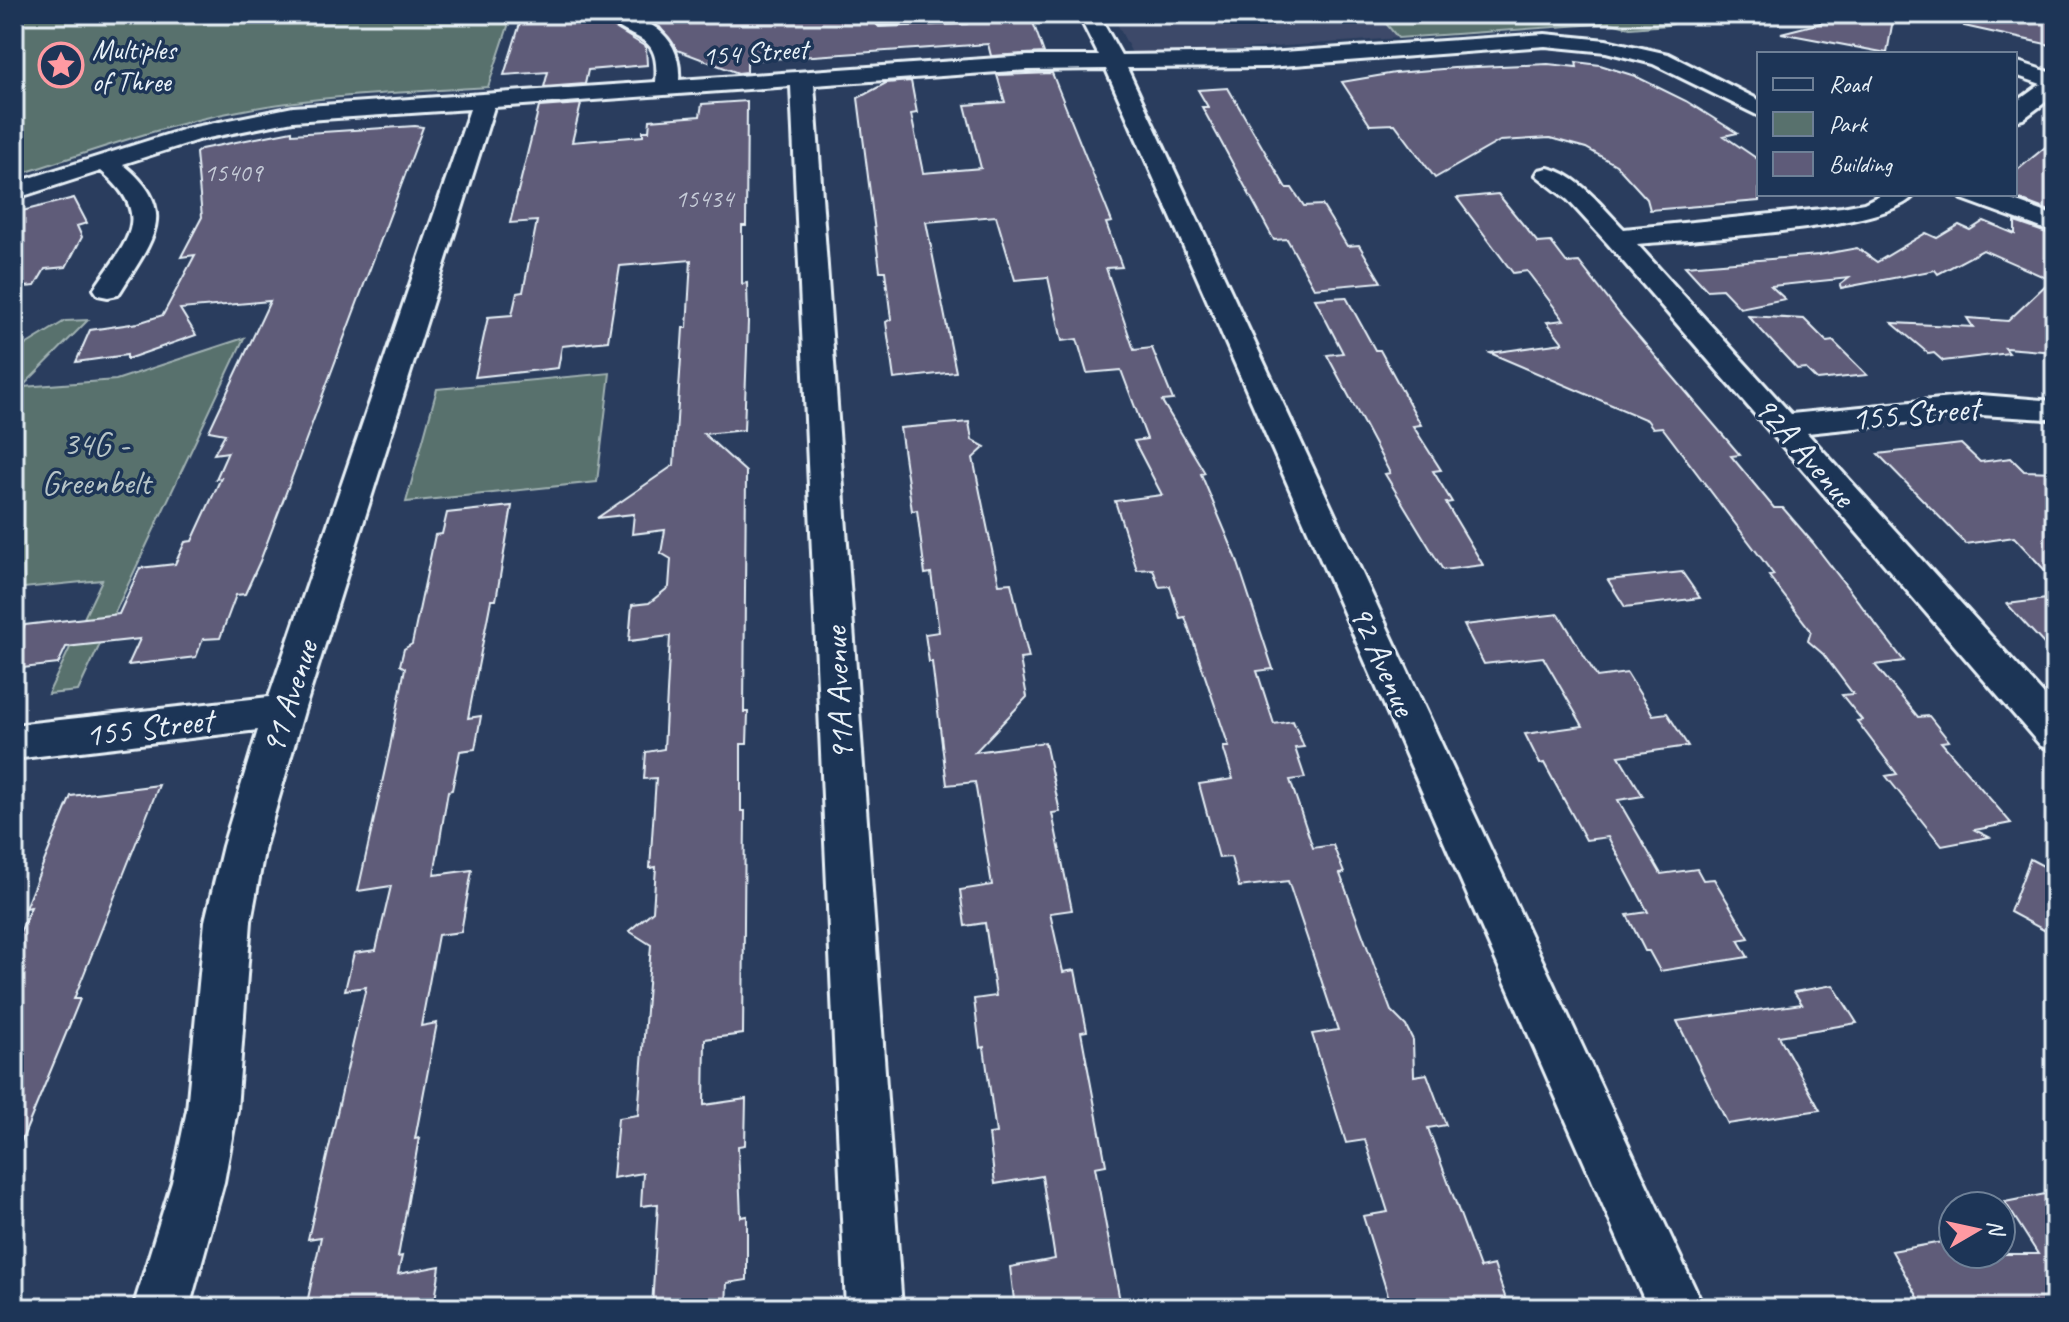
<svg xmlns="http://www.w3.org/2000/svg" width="2069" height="1322" viewBox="0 0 2069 1322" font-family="Caveat,sans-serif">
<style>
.built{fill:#3d4969}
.green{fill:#58716d;stroke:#a0b1b2;stroke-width:2}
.building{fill:#5e5b79;stroke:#e8f1f8;stroke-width:2}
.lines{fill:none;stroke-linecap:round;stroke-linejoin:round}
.minor-casing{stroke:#e8f1f8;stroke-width:6}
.minor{fill:#1d3557;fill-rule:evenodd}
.labels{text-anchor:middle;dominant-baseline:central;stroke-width:7;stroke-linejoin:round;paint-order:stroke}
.far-number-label{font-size:26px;fill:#c6ccd8}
.far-poi-label{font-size:28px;fill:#e8f1f8;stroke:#1d3557;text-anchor:start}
.far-street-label{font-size:28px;fill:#e8f1f8;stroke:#1d3557}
.street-label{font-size:34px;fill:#e8f1f8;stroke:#1d3557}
.park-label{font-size:34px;fill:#b6c4c7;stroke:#1d3557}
</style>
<rect width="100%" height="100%" fill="#2a3d5e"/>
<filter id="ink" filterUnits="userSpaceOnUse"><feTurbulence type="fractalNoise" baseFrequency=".0125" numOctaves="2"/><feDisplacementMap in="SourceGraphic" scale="16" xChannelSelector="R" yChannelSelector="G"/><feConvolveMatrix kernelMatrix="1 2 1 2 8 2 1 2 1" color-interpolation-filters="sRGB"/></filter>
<g filter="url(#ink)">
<path class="built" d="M1112 14H1378L1398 38 1134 57Z"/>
<path class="green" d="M14 14H512L488 87C407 92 324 95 244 110 165 124 90 152 14 176Z
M1378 14H1677L1682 18 1671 19 1673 24 1668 25 1630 28 1612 23 1398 38Z
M88 320 22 387 116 380 244 338 78 691 48 694 102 580 14 589V352L65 321Z
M610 373 597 482 406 502 437 389Z"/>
<path class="building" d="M523 14H601L612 26 646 47 647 65 588 70 585 84 544 87 548 72 504 75Z
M630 14H880L873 20 879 27 967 24 980 14H1030L1044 53 991 56 988 44 755 60 747 62V72L738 73 677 50 660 27Z
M1856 14H1894L1887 53 1781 33Z
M1966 14H2055V46L1964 26Z
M1576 62 1600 65 1635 76 1686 101 1737 133 1724 136 1759 160V201L1650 210 1647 199 1616 165 1586 148 1550 138 1500 141 1435 178 1395 124 1370 125 1342 82 1395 73 1454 68 1548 64 1577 67Z
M1052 73 1112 222 1106 223 1122 267 1106 268 1134 350 1152 348 1173 400 1162 401 1205 473 1201 474 1236 557 1273 669 1257 671 1274 724 1293 721 1304 747 1295 748 1305 778 1290 780 1313 848 1333 845 1344 873 1340 874 1391 1011 1406 1026 1413 1040 1414 1076 1427 1074 1446 1125 1428 1128 1480 1268 1494 1265 1509 1308H1392L1363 1216 1388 1212 1365 1140 1346 1143 1312 1034 1338 1030 1288 881 1239 887 1231 857 1219 858 1199 784 1233 779 1223 747H1229L1185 617 1180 618 1170 586 1159 587 1153 569 1137 570 1115 501 1162 495 1134 441 1147 439 1121 370 1087 373 1077 339 1062 341 1048 277 1015 280 996 216 926 222 956 372 894 379 886 322 891 319 885 271H880L858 98 886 83 911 81 917 113 911 114 923 173 981 168 965 105 1005 102 997 75Z
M1228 88 1286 188H1292L1304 206 1322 205 1347 246 1359 245 1381 282 1314 288 1287 239 1274 240 1202 107H1208L1198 90Z
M747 101 746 226H742V284L747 283 748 322 744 430 704 434 746 472 744 712H748L747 744H741V811H745L743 1034 705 1039 704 1105 746 1099 745 1145 738 1146 741 1217 747 1216V1280L727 1283 726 1308H652L658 1204 641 1206 643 1173 613 1178 618 1118 638 1115 651 945 629 931 653 911 656 867 650 868 656 778 644 779 646 752 664 749 670 636 629 641 632 605 649 603 669 587 671 559 661 553 665 530 632 534 634 514 597 518 674 465 683 328H687L691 260 620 266 608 341 562 346 558 368 475 377 488 317 512 315 517 293 523 292 537 221 510 223 539 107 581 104 572 142 643 136V131H649L650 120 700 116 702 104Z
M415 126 423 127 295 469 260 561 245 594 236 595 220 638 203 639 196 657 128 665 140 639 66 647 58 664 14 669V645L25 625 119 614 140 568 175 564 185 542 192 541 221 478 216 479 228 452 214 454 225 434 209 431 270 301 180 309 196 335 127 359V355L76 362 90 330 138 323 163 315 195 255 181 257 202 217 196 153 201 149 292 131V134Z
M2055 139V213L2015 198V172Z
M1498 194 1538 243 1551 242 1567 263 1579 262 1622 317 1740 455 1731 456 1774 508H1783L1813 543 1904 661 1875 665 1918 717 1929 716 1949 741 1941 742 2011 823 1975 830 1989 837 1942 846 1886 776 1897 774 1857 721 1862 720 1842 695 1853 694 1823 654 1808 641 1811 631 1769 576 1774 575 1662 427 1653 428 1647 420 1490 353 1563 343 1547 322 1564 320 1527 271 1513 273 1457 198Z
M74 198 87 223 77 226 82 237 66 267 45 269 35 286 14 288V213Z
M1984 221 2015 234V222L2055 236V352L2005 348 2009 353 1943 361 1934 353 1929 354 1892 323 1973 327 1967 318 2008 321 2051 280 1983 250 1938 274 1935 270 1841 288 1840 285 1849 278 1771 286 1785 299 1740 308 1722 289 1707 290 1685 266 1819 255 1857 248 1877 262 1926 233 1937 238 1959 225 1970 230Z
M1346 297 1375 350H1380L1421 425 1413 426 1441 470 1433 471 1452 502 1446 503 1483 565 1443 570 1385 474 1390 473 1327 355 1343 353 1315 299Z
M1748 316 1804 319 1827 342 1833 341 1867 375 1817 380 1805 368 1797 369Z
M969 422 972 440 985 447 973 458 999 584 1011 583 1029 658 1020 659 1027 697 975 752 1045 742 1060 812 1052 813 1072 910 1050 913 1063 972 1075 970 1087 1031 1081 1032 1106 1165 1095 1167 1120 1301 1080 1308H1015L1010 1267 1055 1259 1042 1176 995 1184 989 1134 996 1133 984 1047 980 1048 974 999 996 996 985 923 965 926 960 890 992 885 975 782 947 785 932 662H929L925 634 939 632 931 573 925 574 917 510 912 511 900 428Z
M1961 444 1980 462 2011 458 2024 471 2055 472V581L2014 537 1966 544 1878 454Z
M512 506 496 600H491L468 718 481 716 475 749 460 751 452 790 448 791 434 875 472 870 461 932 438 935 421 1026 437 1023 415 1139 419 1138 398 1257 402 1256 398 1274 440 1266 434 1308H306L321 1237 308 1239 366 987 345 990 354 953 376 950 391 886 358 891 390 747 405 668 400 665 404 649 412 644 435 535 442 534 447 513Z
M1682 572 1700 598 1625 607 1608 580Z
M2055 598V656L2007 604Z
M1559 614 1597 677 1627 673 1653 715 1667 713 1688 746 1619 756 1643 796 1618 800 1661 874 1697 869 1703 880 1714 879 1749 938 1738 940 1748 957 1660 971 1649 951H1645L1627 915 1648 912 1608 837 1586 840 1544 763 1540 764 1525 734 1583 726 1543 657 1484 664 1464 625Z
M159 785 74 999H80L65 1036 14 1159V947L31 907 25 908 71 796Z
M2030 859 2055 872V936L2010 912Z
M1833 985 1857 1023 1779 1036 1820 1110 1728 1124 1677 1021 1802 1004 1794 992Z
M2055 1192V1308H1924L1892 1251 1953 1240V1254H2038L2005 1202Z"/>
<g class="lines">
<g class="minor-casing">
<path id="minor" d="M604 14C646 14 682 34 679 80L1028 56H1099L1078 14H1098L1121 55 1268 53 1545 34 1606 40 1668 54 1759 100V116L1653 64 1606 52 1545 46 1268 67 1127 68 1704 1308H1648L1106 69 1028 70 814 85 902 1308H846L791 86 494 107 304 711 265 846 251 921 237 1110 224 1182 189 1308H133L172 1182 187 1110 205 921 223 846 258 730 14 759V725L269 697 470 109 293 121 198 140 123 164C179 210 154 238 122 289L118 295 108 297 98 295 94 289C126 241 156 217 101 171L14 199V183L185 129 293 107 656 82C661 27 630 46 604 14Z
M885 14H977V15L967 21 879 24 876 20Z
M2015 61 2055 74V95L2023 119 2015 121V103L2041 84 2015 75Z
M1548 168C1579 175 1602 207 1624 229L1842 207 1864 203 1882 194H1915C1890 230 1687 239 1637 244L1791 414 1981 395 2055 401V417L2048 419 1981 415 1807 433 2055 707V750L2041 746 1608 244 1568 200 1536 175 1539 170Z
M1958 194H1995L2055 216V233L1962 199Z"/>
</g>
<use href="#minor" class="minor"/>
</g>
</g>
<defs>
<g id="sight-ring" transform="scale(2.3)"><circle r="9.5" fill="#1d3557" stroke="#ff9aa2" stroke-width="1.5"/><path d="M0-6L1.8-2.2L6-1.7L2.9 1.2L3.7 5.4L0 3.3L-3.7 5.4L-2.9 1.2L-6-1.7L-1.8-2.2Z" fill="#ff9aa2"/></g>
</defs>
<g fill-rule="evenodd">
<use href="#sight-ring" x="61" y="65"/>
</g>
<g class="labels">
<g class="far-number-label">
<text x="233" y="172">15409</text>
<text x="704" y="198">15434</text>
</g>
<g class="far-poi-label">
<text x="92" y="49">Multiples<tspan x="92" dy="32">of Three</tspan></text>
</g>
<g class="far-street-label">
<text transform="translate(755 52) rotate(-4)">154 Street</text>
</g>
<g class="street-label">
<text transform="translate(1915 413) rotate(-5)">155 Street</text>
<text transform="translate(1805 451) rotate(49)">92A Avenue</text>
<text transform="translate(1383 660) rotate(66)">92 Avenue</text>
<text transform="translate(838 694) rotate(-93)">91A Avenue</text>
<text transform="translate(289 697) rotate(-72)">91 Avenue</text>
<text transform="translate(149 727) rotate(-7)">155 Street</text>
</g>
<g class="park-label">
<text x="96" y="443">34G -<tspan x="96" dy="39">Greenbelt</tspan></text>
</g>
</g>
<rect width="2069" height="1322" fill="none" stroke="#1d3557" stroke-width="48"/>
<rect x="24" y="24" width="2021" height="1274" fill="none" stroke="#e8f1f8" stroke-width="3" filter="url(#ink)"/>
<rect x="1757" y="52" width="260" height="144" fill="#1d3557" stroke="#6e8097" stroke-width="2"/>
<rect x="1773" y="78" width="40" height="12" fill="#1d3557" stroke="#6e8097" stroke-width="2"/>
<text x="1829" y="92" font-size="24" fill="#e8f1f8">Road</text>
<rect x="1773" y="112" width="40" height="24" fill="#58716d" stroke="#6e8097" stroke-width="2"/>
<text x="1829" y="132" font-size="24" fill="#e8f1f8">Park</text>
<rect x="1773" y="152" width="40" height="24" fill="#5e5b79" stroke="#6e8097" stroke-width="2"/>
<text x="1829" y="172" font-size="24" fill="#e8f1f8">Building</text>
<g transform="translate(1977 1230) rotate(81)"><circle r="38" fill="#1d3557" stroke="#6e8097" stroke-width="2"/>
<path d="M0-6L14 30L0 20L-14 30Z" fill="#ff9aa2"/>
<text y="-12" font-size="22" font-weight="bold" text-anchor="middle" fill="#e8f1f8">N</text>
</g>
</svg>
